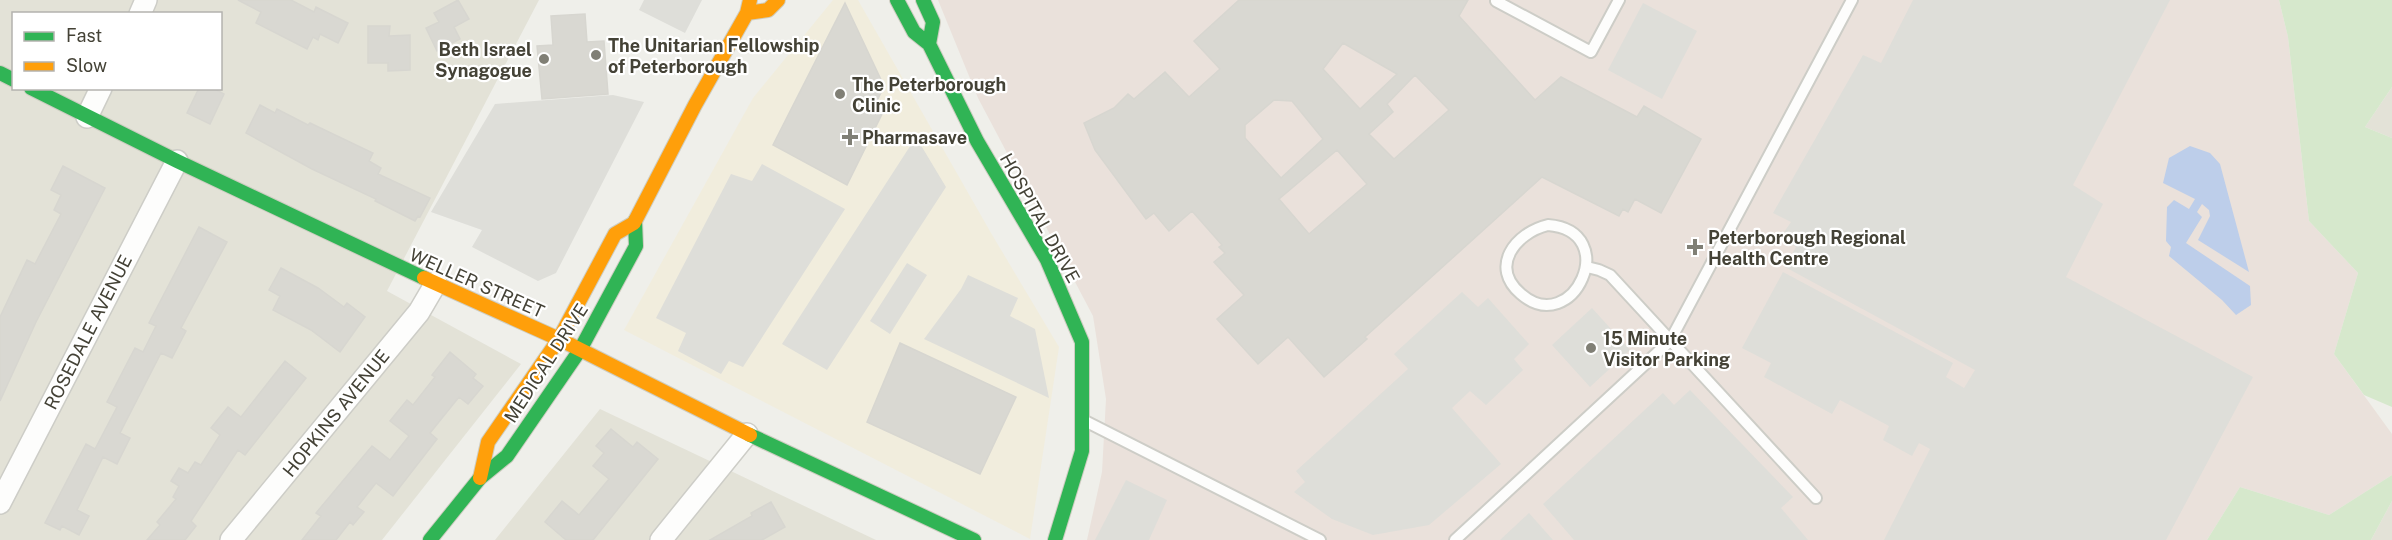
<svg xmlns="http://www.w3.org/2000/svg" width="2392" height="540" viewBox="0 0 2392 540" font-family="'Public Sans',sans-serif">
<style>
.residential{fill:#e3e2d7;fill-rule:evenodd}
.commercial{fill:#f1eddd}
.medical{fill:#eae1db}
.green{fill:#d6e8cc}
.parking{fill:#deded9}
.water{fill:#bdceea}
.building{fill:#d9d8d2;stroke:#d7d6d0;stroke-width:1.5;fill-rule:evenodd}
.lines{fill:none;stroke-linecap:round;stroke-linejoin:round}
.lane-casing{stroke:#cdcdc7;stroke-width:14}
.street-casing{stroke:#cdcdc7;stroke-width:24}
.fast-casing{stroke:#cecdc1;stroke-width:16}
.slow-casing{stroke:#cecdc1;stroke-width:16}
.lane{stroke:#fdfdfc;stroke-width:10}
.street{stroke:#fdfdfc;stroke-width:21}
.fast{stroke:#30b455;stroke-width:14}
.slow{stroke:#ff9f0a;stroke-width:14}
.poi-dot{fill:#807f75;stroke:#fff;stroke-width:2}
.labels{text-anchor:middle;dominant-baseline:central;stroke-width:4.5;stroke-linejoin:round;paint-order:stroke}
.poi-label{font-size:18px;font-weight:bold;fill:#444236;stroke:#fff;text-anchor:start}
.street-label{font-size:18px;fill:#444236;stroke:#fff}
</style>
<rect width="100%" height="100%" fill="#efefea"/>
<path class="residential" d="M0 0H539L387 291 521 364 382 540H0ZM14 14H220V88H14Z
M2392 87V138L2365 127Z
M600 409 876 540H495Z
M2392 501V540H2371Z"/>
<path class="commercial" d="M833 0H858L991 233 1059 347 1030 539 624 330 753 98Z"/>
<path class="medical" d="M938 0H2279L2288 37 2309 221 2358 273 2334 354 2392 434V475L2329 515 2240 487 2207 540H1087L1102 472 1106 399 1093 316 978 98Z"/>
<path class="green" d="M2279 0H2392V87L2365 127 2392 138V407L2364 395 2334 354 2358 273 2309 221 2288 37Z
M2392 475V501L2371 540H2207L2240 487 2329 515Z"/>
<path class="parking" d="M644 0H702L685 33 639 10Z
M1913 0H2170L2073 185 2103 204 2066 277 2253 377 2166 540H1884L1930 449 1919 443 1912 456 1883 440 1889 426 1840 400 1832 414 1764 377 1771 363 1742 348 1783 272 1953 363 1946 377 1964 388 1975 370 1785 267 1796 247 1780 238 1791 222 1773 213 1863 55 1881 63Z
M1643 3 1697 31 1662 99 1608 70Z
M613 95 644 102 556 273 538 281 472 247 482 230 431 212 495 104Z
M916 137 946 187 827 370 782 344Z
M762 164 845 209 743 367 729 361 721 374 678 351 686 333 656 318 731 174 752 181Z
M907 263 927 275 890 334 870 321Z
M968 275 1018 298 1010 316 1035 329 1049 398 924 339 961 289Z
M1462 292 1478 307 1488 298 1529 344 1514 359 1523 370 1486 405 1470 391 1452 408 1501 464 1429 525 1373 535 1332 519 1294 492 1305 482 1296 471 1408 369 1394 354Z
M1592 308 1630 350 1590 387 1552 345Z
M1690 390 1793 497 1781 508 1808 540H1574L1543 504 1663 393 1674 405Z
M1126 480 1167 500 1149 540H1095Z
M1529 513 1553 540H1500Z"/>
<path class="water" d="M2190 146 2210 153 2220 164 2249 272 2198 240 2210 216 2209 210 2202 204 2197 212 2202 217 2186 243 2250 286 2251 305 2236 315 2222 300 2169 256 2171 247 2166 241 2167 207 2174 200 2189 209 2195 199 2163 183 2169 158Z"/>
<path class="building" d="M238 0H291L314 12 316 7 348 23 338 43 320 34 318 40 313 37 307 49 256 23 261 12Z
M458 0 469 19 454 27 460 39 437 51 426 28 439 22 434 13Z
M1239 0H1468L1459 16 1535 100 1561 77 1637 117 1644 106 1701 139 1661 213 1635 199 1628 212 1623 209 1619 216 1542 177 1365 337 1367 339 1324 377 1288 337 1258 364 1217 319 1244 295 1214 262 1225 253 1219 247 1222 245 1192 211 1169 231 1154 213 1146 219 1095 150 1084 123 1114 108 1128 94 1134 99 1165 72 1189 97 1220 69 1194 41ZM1343 43 1397 74 1360 109 1323 69ZM1415 75 1449 110 1394 159 1369 134 1393 112 1387 104ZM1274 100 1292 101 1323 139 1281 178 1245 138V125ZM1337 150 1367 184 1309 234 1279 199Z
M845 3 884 86 877 101 886 106 847 185 773 145Z
M585 14 587 42 604 41 608 94 542 99 537 46 553 45 551 16Z
M368 26H390L389 36 410 35V70L388 71V63H368Z
M199 88H213L224 94 210 124 187 113Z
M260 105 275 113 277 109 308 125 310 123 373 153 369 161 381 168 378 174 430 198 420 217 418 216 415 221 375 201 376 199 312 169 246 133Z
M63 166 105 188 36 322 0 401V317L27 260 35 264 61 214 54 210 61 195 51 190Z
M199 227 227 242 181 328 186 331 172 358 161 353 120 433 130 438 117 464 103 457 77 510 89 516 79 535 62 526 60 530 45 523 86 444 95 449 117 407 107 402 135 348 143 352 156 326 149 323Z
M281 268 318 288 344 307 347 303 365 317 340 352 311 330 273 310 280 296 269 290Z
M900 343 1016 397 980 474 867 422Z
M450 352 476 374 473 378 483 386 468 404 459 397 430 433 437 439 393 496 376 483 357 507 364 512 353 525 350 522 336 540H302L321 516 316 513 372 446 390 460 409 436 390 421 407 400 413 405 435 377 432 375Z
M285 361 306 378 245 455 238 450 191 521 196 526 185 540H147L160 525 157 522 176 499 173 497 179 486 171 481 179 468 188 473 195 462 201 465 220 435 211 428 228 407 241 417Z
M611 429 633 447 637 442 658 459 593 540H566L545 522 562 501 579 515 609 479 593 466 604 453 596 446Z
M771 502 785 527 762 540H710L752 516 751 513Z"/>
<g class="lines">
<g class="lane-casing">
<path id="lane" d="M1496 1 1591 52 1619 0
M1548 225C1623 231 1573 339 1521 294 1489 267 1515 233 1548 225Z
M1587 267 1599 270 1610 275 1816 498
M1085 421 1320 540
M1455 540 1670 341 1852 0"/>
</g>
<g class="street-casing">
<path id="street" d="M140 14 146 0
M87 117 101 88
M0 503 177 161
M231 540 419 312 436 283
M661 540 747 434"/>
</g>
<g class="fast-casing">
<path id="fast" d="M897 0 914 32 929 44 977 141 1047 260 1082 342V451L1055 540
M923 0 933 22 929 44
M0 73 14 80
M31 88 177 161 424 278
M750 435 974 540
M430 540 480 478 507 456 580 350 636 246 635 221"/>
</g>
<g class="slow-casing">
<path id="slow" d="M747 13 768 10 778 0
M635 221 695 105 747 13 750 0
M424 278 559 339 750 435
M480 478 488 442 559 339 615 234 634 223"/>
</g>
<use href="#lane" class="lane"/>
<use href="#street" class="street"/>
<use href="#fast" class="fast"/>
<use href="#slow" class="slow"/>
</g>
<g class="poi-dot">
<circle cx="596" cy="55" r="6"/>
<circle cx="544" cy="59" r="6"/>
<circle cx="840" cy="94" r="6"/>
<path d="M847 128h6v6h6v6h-6v6h-6v-6h-6v-6h6z"/>
<path d="M1692 238h6v6h6v6h-6v6h-6v-6h-6v-6h6z"/>
<circle cx="1591" cy="348" r="6"/>
</g>
<g class="labels">
<g class="poi-label">
<text x="608" y="45">The Unitarian Fellowship<tspan x="608" dy="21">of Peterborough</tspan></text>
<text x="532" y="49" text-anchor="end">Beth Israel<tspan x="532" dy="21">Synagogue</tspan></text>
<text x="852" y="84">The Peterborough<tspan x="852" dy="21">Clinic</tspan></text>
<text x="862" y="137">Pharmasave</text>
<text x="1708" y="237">Peterborough Regional<tspan x="1708" dy="21">Health Centre</tspan></text>
<text x="1603" y="338">15 Minute<tspan x="1603" dy="21">Visitor Parking</tspan></text>
</g>
<g class="street-label">
<text transform="translate(1040 218) rotate(61)">HOSPITAL DRIVE</text>
<text transform="translate(477 283) rotate(24)">WELLER STREET</text>
<text transform="translate(88 332) rotate(-63)">ROSEDALE AVENUE</text>
<text transform="translate(546 363) rotate(-57)">MEDICAL DRIVE</text>
<text transform="translate(336 413) rotate(-51)">HOPKINS AVENUE</text>
</g>
</g>
<rect x="12" y="12" width="210" height="78" fill="#ffffff" stroke="#b4b3af" stroke-width="1.5"/>
<rect x="24" y="32" width="30" height="9" fill="#30b455" stroke="#b4b3af" stroke-width="1.5"/>
<text x="66" y="42" font-size="18" fill="#444236">Fast</text>
<rect x="24" y="62" width="30" height="9" fill="#ff9f0a" stroke="#b4b3af" stroke-width="1.5"/>
<text x="66" y="72" font-size="18" fill="#444236">Slow</text>
</svg>
